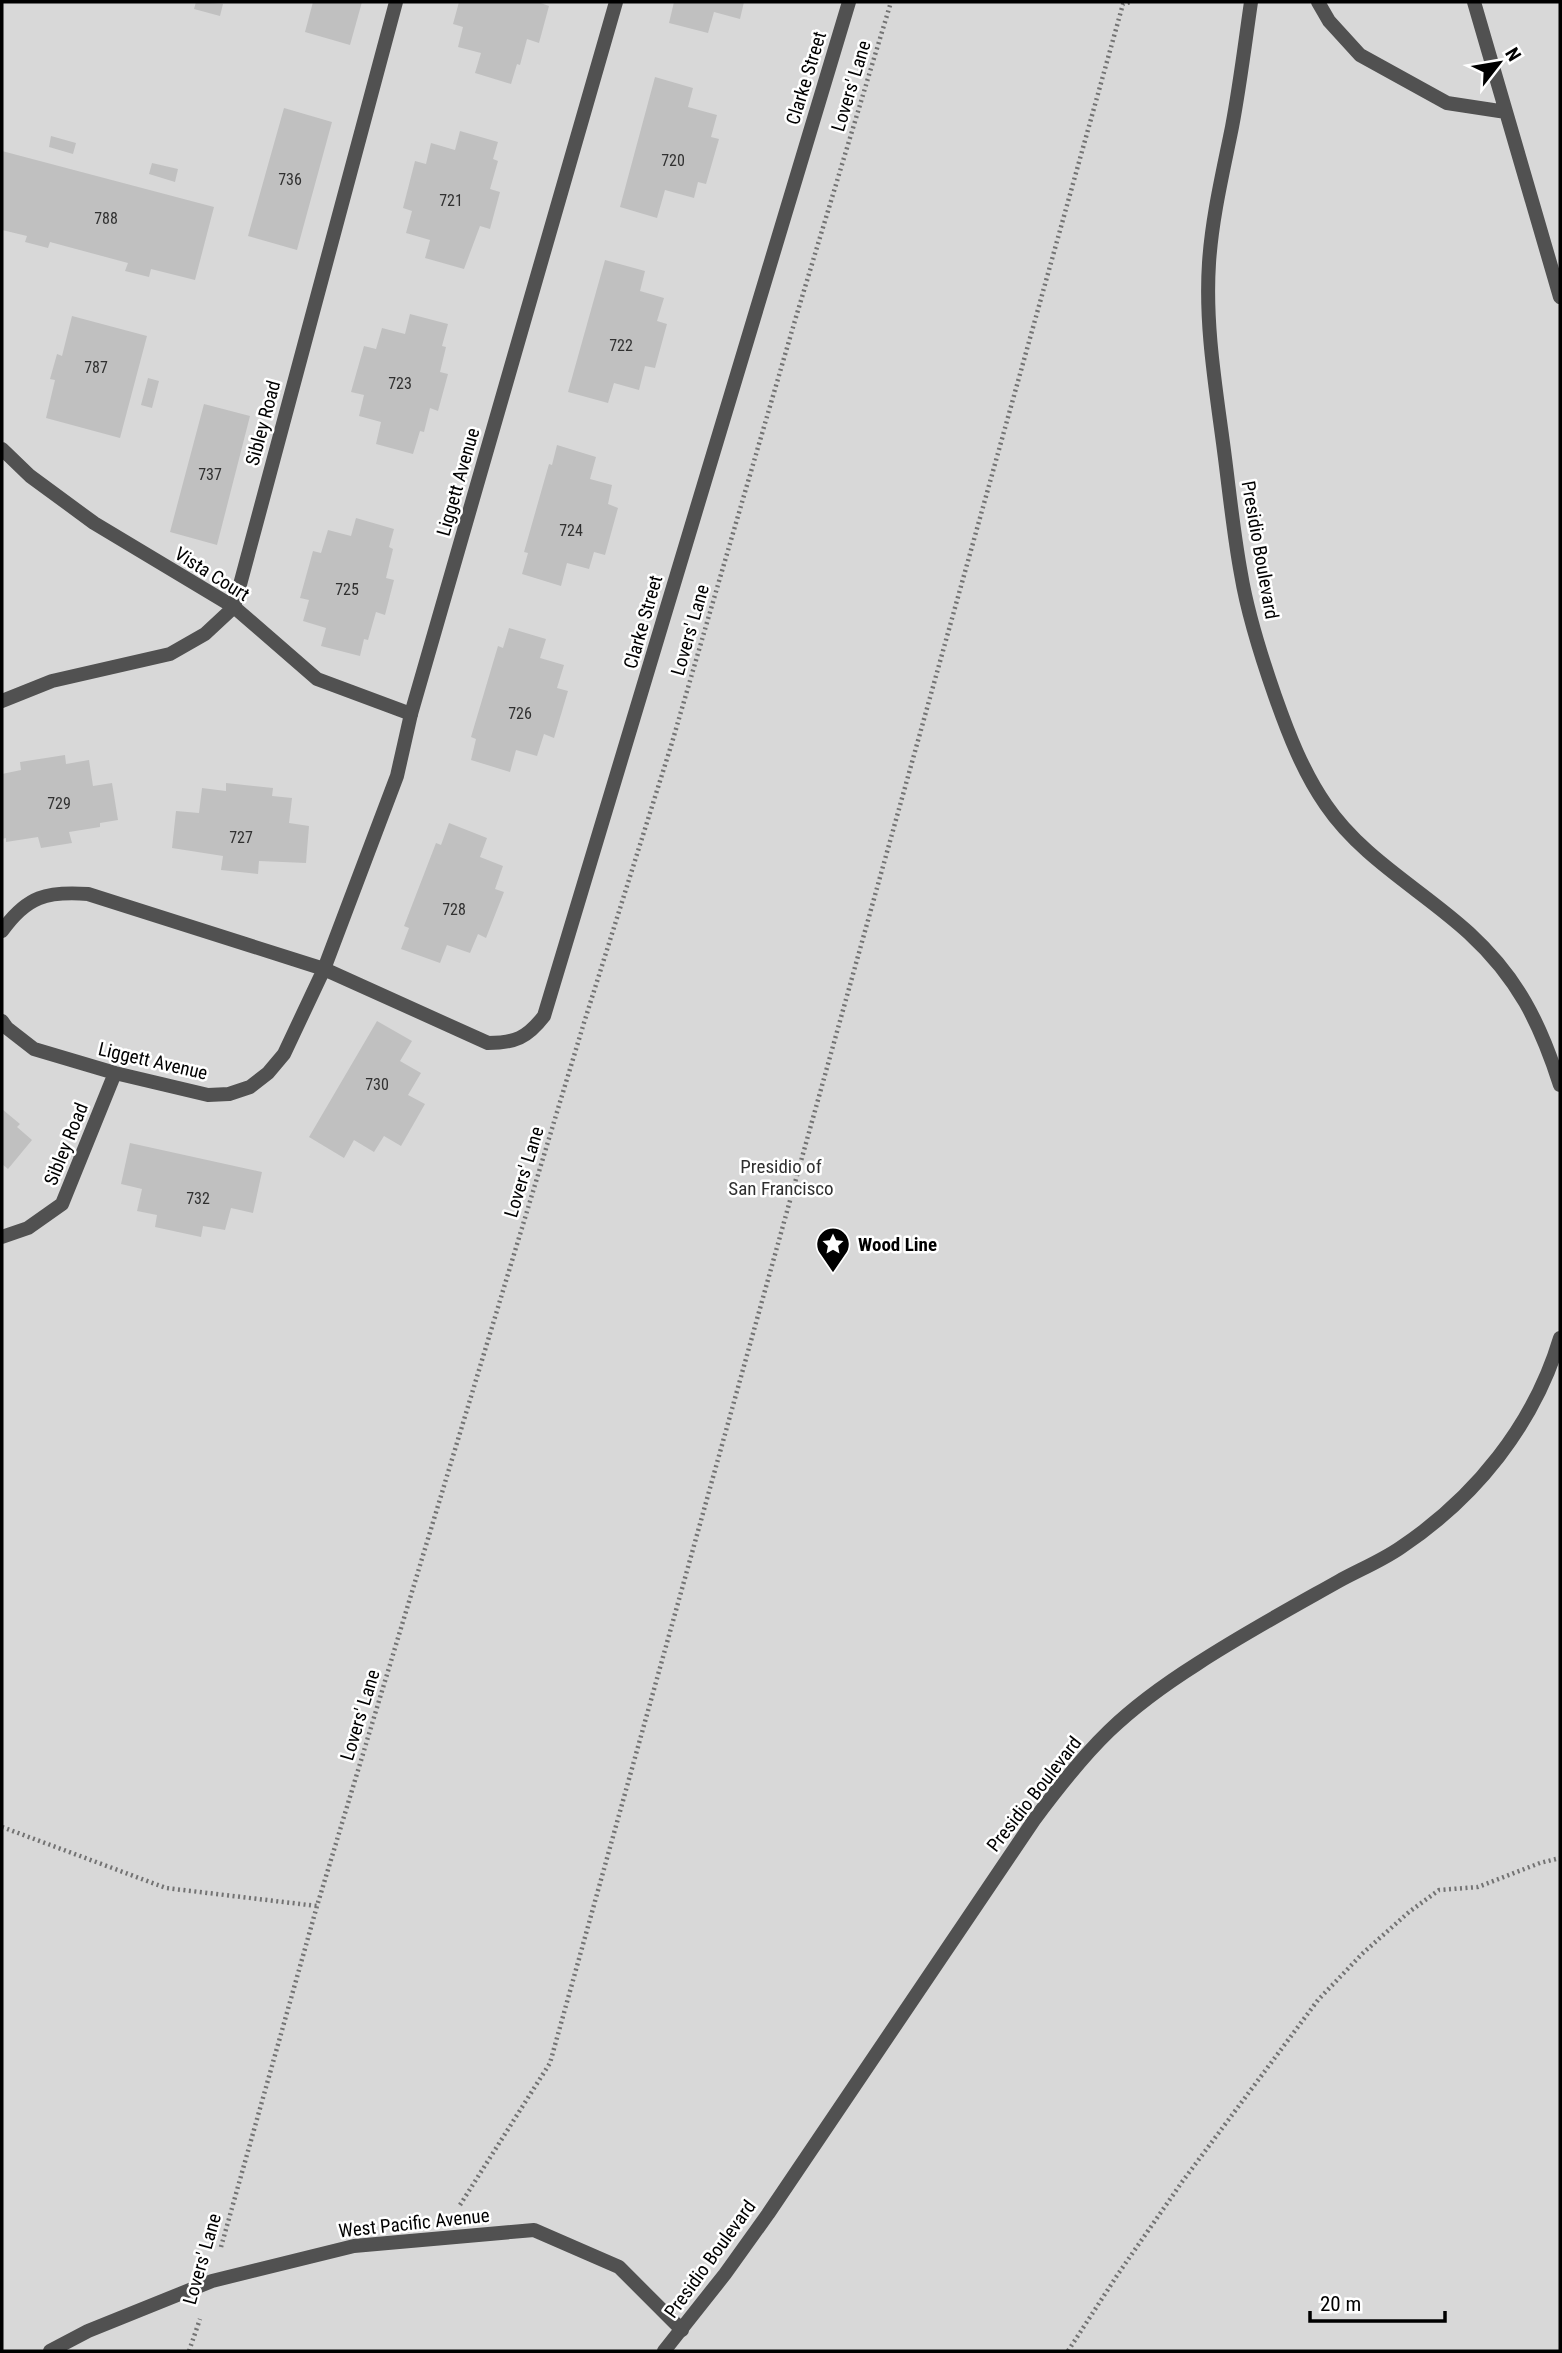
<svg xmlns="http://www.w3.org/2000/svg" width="1562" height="2353" viewBox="0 0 1562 2353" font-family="'Roboto Condensed',sans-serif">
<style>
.green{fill:#d8d8d8}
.building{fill:#c0c0c0}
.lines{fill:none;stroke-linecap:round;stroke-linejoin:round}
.path{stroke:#737373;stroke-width:4.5;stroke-dasharray:2 3.5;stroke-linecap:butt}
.service{stroke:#515151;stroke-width:14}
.minor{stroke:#515151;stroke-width:14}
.tertiary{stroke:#515151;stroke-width:14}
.labels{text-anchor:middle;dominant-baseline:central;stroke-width:5;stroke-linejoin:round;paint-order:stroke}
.number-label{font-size:16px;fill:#303030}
.street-label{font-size:19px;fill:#000;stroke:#fff}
.park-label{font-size:19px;fill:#2f2f2f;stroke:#fff}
.poi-label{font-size:19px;font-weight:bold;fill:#000;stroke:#fff;text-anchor:start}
</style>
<rect width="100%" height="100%" fill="#fff"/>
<path class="green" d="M2 2H1560V2351H2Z"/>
<path class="building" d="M196 2 223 4 220 16 194 9Z
M313 2H362L350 45 305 32Z
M459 2H538L549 6 539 43 527 39 520 65 517 64 511 84 475 73 481 53 458 47 463 27 453 24Z
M674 2H744L740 19 714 12 708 33 669 23Z
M655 77 693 88 688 107 717 115 711 137 719 139 706 184 698 182 694 198 665 190 657 218 620 207Z
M284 108 332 122 297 250 248 236Z
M460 131 498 142 493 159 498 161 490 189 500 192 490 229 480 226 464 269 425 258 430 240 406 233 412 211 403 208 415 161 426 164 431 143 455 150Z
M51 136 76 143 73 154 49 147Z
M2 151 214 207 195 280 151 269 149 277 125 271 128 263 50 242 48 248 25 242 27 236 2 230Z
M152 163 178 169 175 182 149 174Z
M605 260 645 271 640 291 664 298 657 321 667 324 655 368 645 366 639 390 614 383 608 403 568 392Z
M410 314 448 324 442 346 446 347 440 372 448 374 438 411 430 408 424 432 420 431 413 454 376 444 381 422 359 416 364 395 351 392 364 346 376 349 382 328 405 334Z
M72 316 147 336 120 438 46 418 55 380 50 379 57 354 62 356Z
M148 378 159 381 152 408 141 405Z
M204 404 250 416 217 545 170 532Z
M557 445 596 457 590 479 612 485 608 504 618 508 605 555 594 552 589 569 567 563 561 586 522 574 528 553 524 552 549 464 552 465Z
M356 518 394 529 389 547 393 549 386 578 394 580 385 615 376 612 368 640 364 639 360 656 321 646 326 628 303 621 309 600 300 598 313 551 321 553 328 530 351 536Z
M509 628 546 639 540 658 564 665 557 688 568 691 554 738 544 734 537 756 516 750 510 772 471 760 476 739 471 737 498 646 503 648Z
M65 755 66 764 89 760 93 786 112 783 118 820 100 823V827L69 832 72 843 41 848 38 837 6 842V838L2 839V774L21 770 20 762Z
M226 783 273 788 272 796 292 798 289 823 309 826 306 863 259 861 258 874 221 870 223 856 172 848 176 811 199 813 202 788 226 791Z
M449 823 487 838 480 857 503 866 495 889 504 892 486 938 478 934 470 953 447 945 440 963 401 949 409 928 404 926 436 843 441 845Z
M377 1021 412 1041 400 1061 421 1073 408 1095 425 1104 401 1146 384 1136 374 1152 354 1140 344 1158 309 1137Z
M2 1109 20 1124 17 1127 32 1140 8 1169 2 1164Z
M130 1143 262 1172 253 1213 231 1208 225 1230 203 1226 201 1237 155 1227 157 1215 137 1211 142 1189 121 1184Z"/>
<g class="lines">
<path class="path" d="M2 1827 166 1888 317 1906
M460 2205 550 2063 1123 4 1131 2
M221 2247 317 1906 583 1026 671 746 796 317 891 2
M189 2351 200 2319
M1068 2351 1118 2274 1182 2182 1318 2000 1363 1953 1409 1912 1439 1890 1478 1887 1540 1863 1560 1858"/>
<path class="service" d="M1318 2 1329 21 1360 55 1447 103 1506 112
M1474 2 1560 297
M2 449 30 476 94 523 234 607 317 679 411 714"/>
<path class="minor" d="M2 701 52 681 170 654 205 634 234 607 396 2
M2 931C27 896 47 891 88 894L324 969 488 1043C515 1043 527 1038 544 1016L849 2
M2 1021 7 1028 34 1049 115 1073 208 1095 229 1094 250 1087 268 1073 284 1054 324 969 397 776 411 714 616 2
M2 1237 28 1228 62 1204 115 1073
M50 2351 88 2331 212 2281 354 2246 534 2230 619 2267 682 2330"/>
<path class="tertiary" d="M1251 2C1245 43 1240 85 1232 127 1223 172 1212 217 1209 263 1205 323 1215 383 1223 443 1229 487 1233 531 1241 574 1248 616 1261 656 1275 696 1288 733 1303 772 1326 805 1362 858 1422 890 1469 933 1518 978 1540 1023 1560 1085
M664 2351 725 2274 768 2214 1034 1820C1057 1789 1081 1758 1109 1731 1135 1706 1167 1683 1197 1664 1243 1634 1291 1608 1339 1581 1359 1570 1381 1561 1400 1548 1475 1498 1534 1425 1560 1338"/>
</g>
<defs>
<g id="sight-pin" transform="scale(1.75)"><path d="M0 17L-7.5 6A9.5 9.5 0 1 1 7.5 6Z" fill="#000" stroke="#fff"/><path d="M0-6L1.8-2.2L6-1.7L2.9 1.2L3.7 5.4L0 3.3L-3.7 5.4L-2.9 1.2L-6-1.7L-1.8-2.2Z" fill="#fff"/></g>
</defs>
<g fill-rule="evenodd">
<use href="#sight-pin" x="833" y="1244"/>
</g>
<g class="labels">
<g class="number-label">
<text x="673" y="160">720</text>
<text x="290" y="179">736</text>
<text x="451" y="200">721</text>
<text x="106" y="218">788</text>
<text x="621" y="345">722</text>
<text x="96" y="367">787</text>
<text x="400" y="383">723</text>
<text x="210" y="474">737</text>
<text x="571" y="530">724</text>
<text x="347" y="589">725</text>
<text x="520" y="713">726</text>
<text x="59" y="803">729</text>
<text x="241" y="837">727</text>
<text x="454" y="909">728</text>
<text x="377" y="1084">730</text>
<text x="198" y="1198">732</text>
</g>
<g class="street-label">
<text transform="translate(806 78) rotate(-73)">Clarke Street</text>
<text transform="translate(851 86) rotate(-73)">Lovers' Lane</text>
<text transform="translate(263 423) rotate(-75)">Sibley Road</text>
<text transform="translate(458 482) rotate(-74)">Liggett Avenue</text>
<text transform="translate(1260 550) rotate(80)">Presidio Boulevard</text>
<text transform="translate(212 574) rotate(32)">Vista Court</text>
<text transform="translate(643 622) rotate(-74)">Clarke Street</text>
<text transform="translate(690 630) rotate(-74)">Lovers' Lane</text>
<text transform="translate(153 1061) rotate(13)">Liggett Avenue</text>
<text transform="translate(66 1144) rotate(-68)">Sibley Road</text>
<text transform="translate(524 1172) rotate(-73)">Lovers' Lane</text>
<text transform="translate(360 1715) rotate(-73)">Lovers' Lane</text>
<text transform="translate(1034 1794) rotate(-52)">Presidio Boulevard</text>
<text transform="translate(414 2223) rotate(-6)">West Pacific Avenue</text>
<text transform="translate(202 2259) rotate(-74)">Lovers' Lane</text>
<text transform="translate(710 2259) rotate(-54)">Presidio Boulevard</text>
</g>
<g class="park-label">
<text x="781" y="1166">Presidio of<tspan x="781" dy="22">San Francisco</tspan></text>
</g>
<g class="poi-label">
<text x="858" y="1244">Wood Line</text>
</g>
</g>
<rect width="1562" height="2353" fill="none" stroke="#000000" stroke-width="7"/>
<g transform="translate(1499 63) rotate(59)" stroke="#ffffff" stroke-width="5" paint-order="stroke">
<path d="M0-5L12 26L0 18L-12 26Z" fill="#000000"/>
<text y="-10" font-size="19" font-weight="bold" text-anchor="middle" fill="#000000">N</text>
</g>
<path d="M1310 2311v10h135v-10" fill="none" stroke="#000000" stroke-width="3.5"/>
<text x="1320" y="2311" font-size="21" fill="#000000" stroke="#ffffff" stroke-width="5" paint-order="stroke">20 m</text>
</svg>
